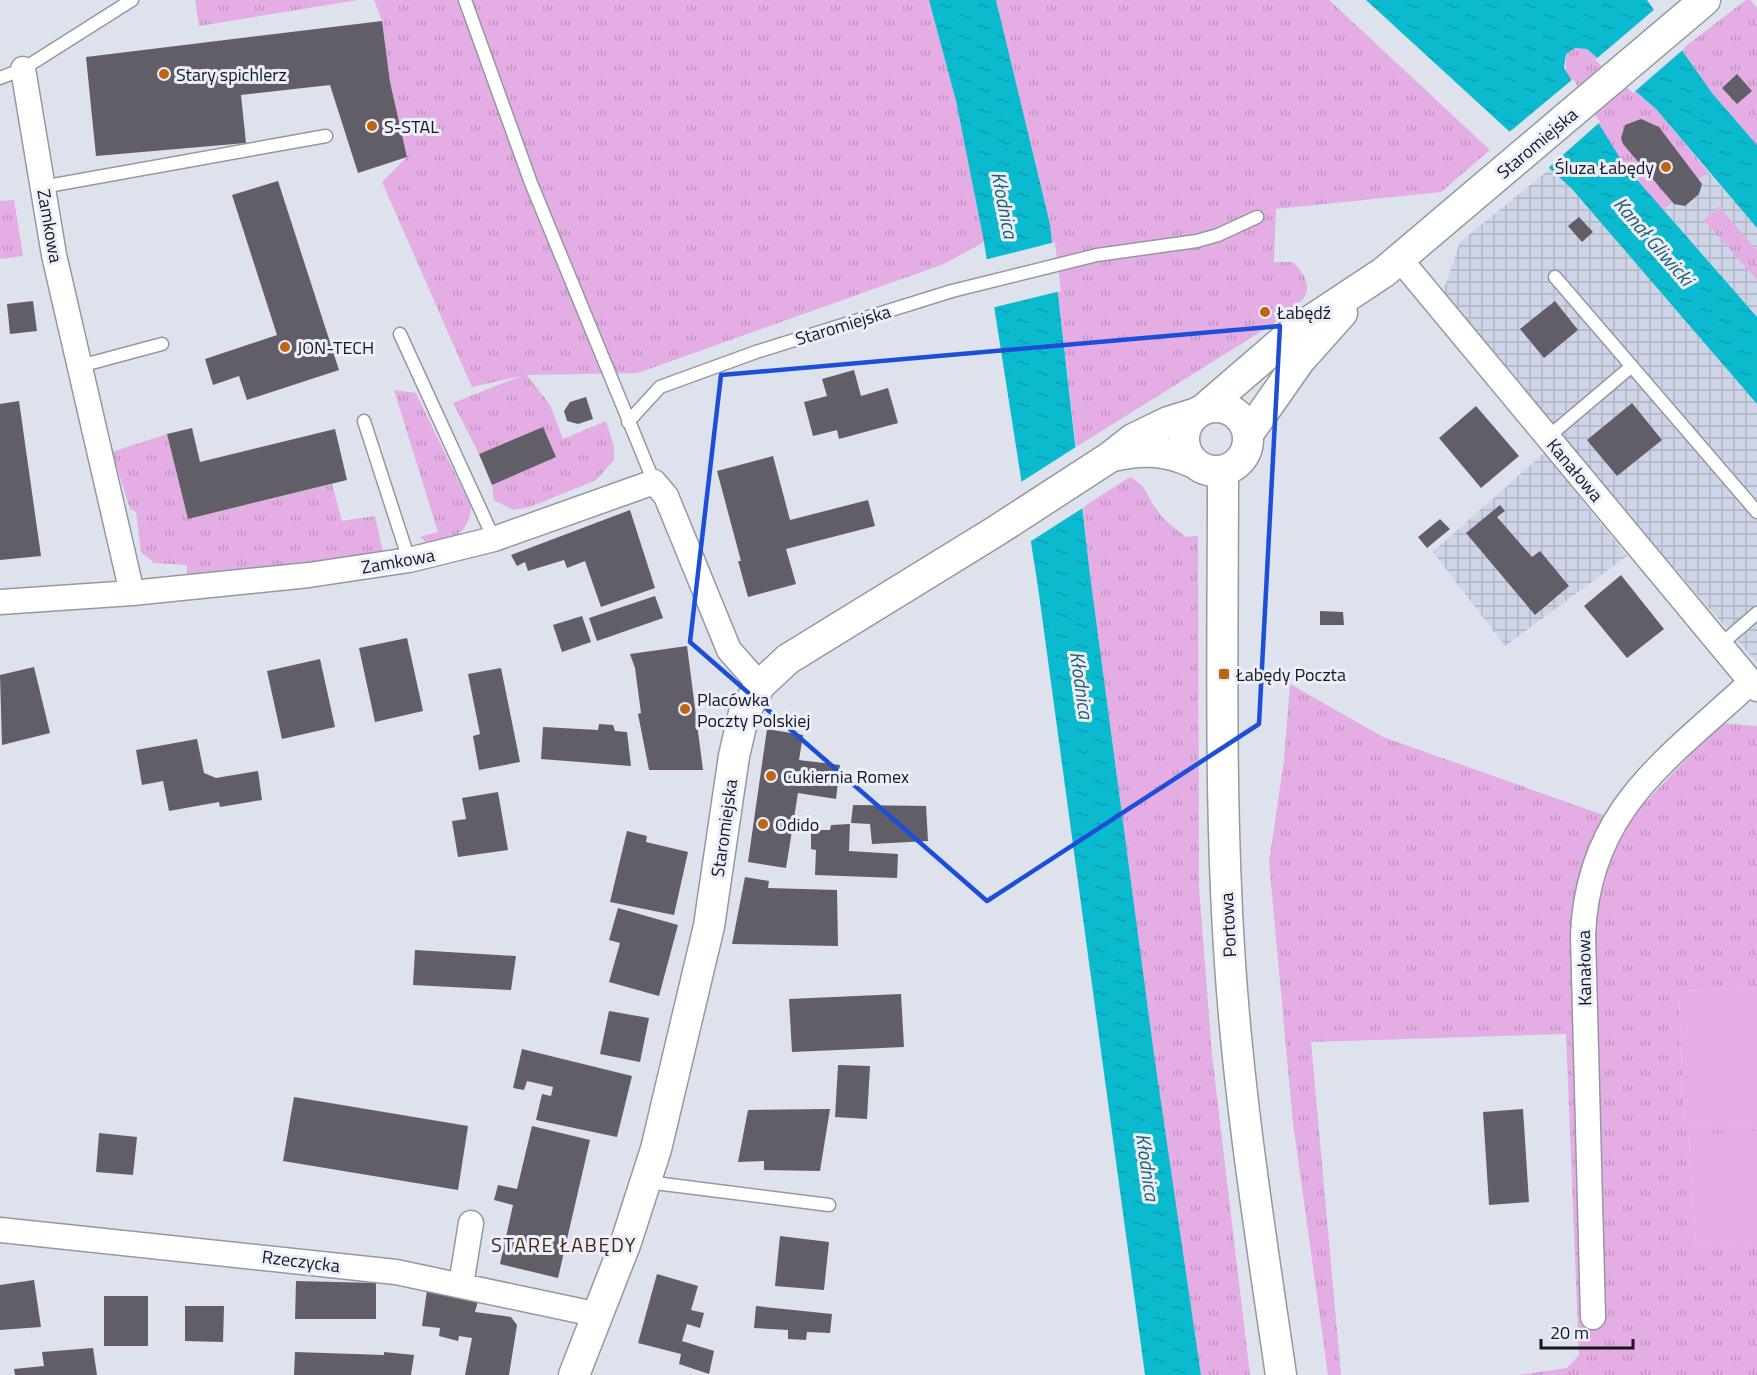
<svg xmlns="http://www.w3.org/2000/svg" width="1757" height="1375" viewBox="0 0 1757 1375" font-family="'Titillium Web',sans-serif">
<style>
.industrial{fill:url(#industrial-grid)}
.grass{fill:url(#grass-tufts)}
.pitch{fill:#e4ade4}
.water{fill:url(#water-ripples)}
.pier{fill:#dde2ed}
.building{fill:#615e68}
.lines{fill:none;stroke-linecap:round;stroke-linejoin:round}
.service-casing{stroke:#9398a2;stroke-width:15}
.minor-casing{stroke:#9398a2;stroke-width:27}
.tertiary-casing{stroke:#9398a2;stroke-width:33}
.service{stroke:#fff;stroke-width:12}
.minor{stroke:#fff;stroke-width:24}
.tertiary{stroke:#fff;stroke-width:30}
.marked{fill:none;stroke:#1d4ed8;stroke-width:4.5;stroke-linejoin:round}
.poi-dot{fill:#bf6410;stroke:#ebeffb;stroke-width:2}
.labels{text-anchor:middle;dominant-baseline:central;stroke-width:6;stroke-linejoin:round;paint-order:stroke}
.poi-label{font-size:18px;fill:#16171b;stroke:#ebeffb;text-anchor:start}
.street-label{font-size:18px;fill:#16171b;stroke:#ebeffb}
.water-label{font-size:20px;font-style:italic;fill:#235e66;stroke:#ebeffb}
.neighbourhood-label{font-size:20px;letter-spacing:1.5px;fill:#45250d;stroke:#ebeffb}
</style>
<defs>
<pattern id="industrial-grid" width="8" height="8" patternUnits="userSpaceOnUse" patternTransform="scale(1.5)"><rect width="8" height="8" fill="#ced5e7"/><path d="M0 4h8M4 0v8" fill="none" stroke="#b0b6c6"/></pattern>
<pattern id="grass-tufts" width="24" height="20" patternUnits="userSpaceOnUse" patternTransform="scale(1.5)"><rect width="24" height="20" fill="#e4ade4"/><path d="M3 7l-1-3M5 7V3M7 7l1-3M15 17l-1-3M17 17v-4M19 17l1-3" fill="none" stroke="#c394c3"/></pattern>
<pattern id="water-ripples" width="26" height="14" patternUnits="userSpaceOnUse" patternTransform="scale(1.5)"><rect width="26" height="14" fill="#0bbacf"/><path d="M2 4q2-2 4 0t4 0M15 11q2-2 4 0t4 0" fill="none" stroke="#0a9fb1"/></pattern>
</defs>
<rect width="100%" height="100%" fill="#dde2ed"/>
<path class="industrial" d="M1550 169 1572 189 1757 403V663L1454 314 1444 289 1460 242Z
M1708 172 1757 228V317L1663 210Z
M1544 453 1627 556 1505 646 1433 552Z"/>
<path class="grass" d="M195 0H358L199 26Z
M374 0H929L956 101 984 242 944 264 638 373 527 375 550 405 563 439 606 421 614 447V460L596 480 530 507 513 510 494 500 492 485 556 457 543 428 479 454 453 403 521 376 472 387 382 182 407 157 390 82 382 21Z
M996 0H1329L1490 150 1441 192 1276 209 1274 262H1293C1303 272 1313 286 1303 299L1275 323 1076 447 1050 224Z
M1746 0H1750L1757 8V145L1712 93 1682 49Z
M1575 48 1587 49 1656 109 1708 172 1663 210 1625 166 1566 75V54Z
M14 200 23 256 0 259V201Z
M1719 207 1757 250V280L1704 220Z
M394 390 416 393 471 507C469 534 453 538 430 546L420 537 438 532Z
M167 434 188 519 332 484 342 521 375 516 383 552 356 558 187 574V565L154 563 141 552 136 512 130 509 112 452Z
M1130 477C1149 488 1145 494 1157 510 1164 521 1176 529 1186 537L1198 536 1199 887 1212 1055 1250 1375H1201L1154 1054 1090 575 1083 507Z
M1290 684 1383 737 1626 823 1720 723 1757 726V988L1679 991 1684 1124 1757 1122V1131L1689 1136 1695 1247 1757 1244V1375H1518L1567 1368 1579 1355 1566 1034 1311 1042 1341 1375H1328L1293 1123 1269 862 1284 760Z"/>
<path class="pitch" d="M1757 988V1122L1684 1124 1679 991Z
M1757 1131V1244L1695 1247 1689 1135Z"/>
<path class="water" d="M929 0H996L1050 224 1090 575 1154 1054 1201 1375H1145L1038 587 984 242 956 101Z
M1366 0H1647L1712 93 1757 145V228L1656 109 1587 49 1575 48 1566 54 1564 68 1625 166 1757 317V404L1572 189Z"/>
<path class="pier" d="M1656 8 1685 48 1633 93 1595 60Z
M1573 79 1600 122 1546 170 1507 134Z
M1055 242 1061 291 991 308 984 260Z
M1079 445 1086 506 1028 543 1018 484Z"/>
<path class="building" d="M382 21 390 82 407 157 358 173 330 85 241 95 246 143 96 156 86 57Z
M1737 74 1752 91 1737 104 1722 88Z
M1641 119 1659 127 1702 184 1699 194 1685 206 1674 204 1623 144 1621 138 1625 125Z
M278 181 339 370 247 400 239 376 213 385 205 359 277 335 232 195Z
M1579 217 1593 232 1582 242 1568 226Z
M33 301 37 331 10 334 7 304Z
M1555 301 1578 330 1544 358 1520 329Z
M854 370 861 396 888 388 898 423 839 439 837 430 813 436 804 402 827 396 822 379Z
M586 397 593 419 578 424 567 421 564 411 570 402Z
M19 401 41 556 0 560V404Z
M1632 403 1662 440 1617 476 1587 440Z
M1476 406 1519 456 1481 488 1439 438Z
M543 427 556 457 492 485 479 454Z
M192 428 200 462 335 429 347 480 188 519 167 434Z
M773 456 790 520 868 500 875 526 786 549 796 584 748 597 738 561H741L717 471Z
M1500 505 1505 511 1497 517 1532 557 1540 551 1569 586 1535 615 1466 533Z
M630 510 655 588 601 607 585 561 567 568 564 560 528 571 525 562 517 566 511 555Z
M1440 519 1450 529 1427 548 1418 537Z
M1621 575 1664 629 1627 658 1584 606Z
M655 596 663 618 597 641 589 618Z
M1320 611 1343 612 1344 625H1320Z
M582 616 591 642 562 652 553 625Z
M407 638 423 711 375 722 359 648Z
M687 646 703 770H649L638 714 641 713 635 668 630 654Z
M320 659 335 727 282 739 267 671Z
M34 667 50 733 2 745 0 675Z
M501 668 520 762 479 770 473 736 480 734 468 674Z
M599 724 613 725 615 731 627 732 631 766 541 759 543 727 598 730Z
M767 729 803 735 799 760 840 765 836 799 798 793 786 868 748 862Z
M197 739 204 773 216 778 258 771 262 800 220 807 219 802 169 811 163 781 142 785 136 750Z
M498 792 508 850 458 857 452 821 466 819 462 798Z
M853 805 926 806 928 841 872 844 870 824 851 823Z
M850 824 849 851 898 854 897 878 815 875 816 850 811 849V830H830L831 825Z
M627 831 647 836 646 842 688 852 674 915 610 902Z
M745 877 769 881 768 888 837 890 838 946 732 944Z
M618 908 678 925 659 996 609 982 620 943 609 940Z
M415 950 516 956 511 990 413 985Z
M901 994 904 1047 792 1052 789 999Z
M609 1011 649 1018 640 1062 600 1054Z
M522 1049 632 1076 617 1137 536 1120 542 1094 551 1096 553 1087 527 1081 524 1090 513 1088Z
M838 1065 870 1066 867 1119 835 1117Z
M294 1097 468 1126 458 1190 283 1161Z
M830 1109 820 1171 764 1170V1161L738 1162 748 1110Z
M1523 1109 1529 1202 1489 1205 1483 1112Z
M532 1126 590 1140 558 1278 500 1264 513 1205 494 1200 498 1185 517 1189Z
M99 1133 137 1137 133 1175 96 1172Z
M780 1236 829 1242 824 1290 775 1286Z
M657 1274 698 1286 691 1310 704 1313 700 1328 687 1324 682 1341 714 1351 709 1374 679 1364 681 1354 638 1343Z
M34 1280 41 1327 0 1330V1285Z
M296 1281 376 1283V1319H295Z
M427 1290 478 1301 475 1312 511 1317 517 1325 509 1375H465L472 1338 459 1336 458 1341 439 1336 440 1328 422 1326Z
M104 1296H148V1346H104Z
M185 1306H224L223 1342 185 1341Z
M756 1306 832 1314 830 1333 807 1332 806 1340 788 1339V1330L754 1328Z
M93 1348 97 1375H15L14 1369 44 1366 42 1352Z
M295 1352 384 1355V1352L414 1355 411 1375H294Z"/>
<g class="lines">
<g class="service-casing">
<path id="service" d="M465 0 531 183 654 482
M0 78 23 69 132 0
M42 187 326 136
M1555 277 1757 512
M400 334 494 539
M80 366 162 344
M364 421 409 560
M628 422 660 387 756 352 952 291 1097 255 1197 241 1218 235 1257 217
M1548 437 1632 366
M1720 645 1757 613
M647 1182 829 1205"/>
</g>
<g class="minor-casing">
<path id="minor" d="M23 69 54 255 132 593
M1399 258 1757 689
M0 602 132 593 309 575 409 560 494 539 654 482 666 496 729 650 760 685
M0 1230 396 1272 599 1315
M461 1285 471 1223
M1593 1317 1583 935C1588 809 1667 760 1751 682"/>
</g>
<g class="tertiary-casing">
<path id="tertiary" d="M1184 439a32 32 0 1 1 64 0a32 32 0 1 1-64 0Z
M1205 408 1292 333 1384 272 1705 0
M1248 434 1300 360 1342 313
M1113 456C1141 449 1165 450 1192 462
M1223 471C1223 635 1219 800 1230 963 1239 1101 1261 1238 1281 1375
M574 1375 626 1242 656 1149 709 926 734 756 744 713 760 685 788 659 996 531 1110 457 1133 439 1168 422 1197 413"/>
</g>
<use href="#service" class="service"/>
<use href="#minor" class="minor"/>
<use href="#tertiary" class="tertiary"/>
</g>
<path class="marked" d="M1280 326 1259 724 987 901 690 642 721 375Z"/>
<g class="poi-dot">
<circle cx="164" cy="74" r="6"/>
<circle cx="372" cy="126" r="6"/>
<circle cx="1666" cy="167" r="6"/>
<circle cx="1265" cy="312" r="6"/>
<circle cx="285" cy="347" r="6"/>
<rect x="1218" y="668" width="12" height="12" rx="3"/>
<circle cx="685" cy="709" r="6"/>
<circle cx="771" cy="776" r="6"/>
<circle cx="763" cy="824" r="6"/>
</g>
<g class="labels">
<g class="poi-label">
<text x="176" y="74">Stary spichlerz</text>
<text x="384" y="126">S-STAL</text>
<text x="1654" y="167" text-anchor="end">Śluza Łabędy</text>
<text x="1277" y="312">Łabędź</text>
<text x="297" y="347">JON-TECH</text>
<text x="1236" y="674">Łabędy Poczta</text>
<text x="697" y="699">Placówka<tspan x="697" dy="21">Poczty Polskiej</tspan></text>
<text x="783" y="776">Cukiernia Romex</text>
<text x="775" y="824">Odido</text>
</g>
<g class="street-label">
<text transform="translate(1537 143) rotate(-40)">Staromiejska</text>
<text transform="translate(50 226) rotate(80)">Zamkowa</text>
<text transform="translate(843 325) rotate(-17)">Staromiejska</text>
<text transform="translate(1575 470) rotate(50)">Kanałowa</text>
<text transform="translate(398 561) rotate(-10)">Zamkowa</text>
<text transform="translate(724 828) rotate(-82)">Staromiejska</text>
<text transform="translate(1228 925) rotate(-93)">Portowa</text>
<text transform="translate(1584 968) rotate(-91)">Kanałowa</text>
<text transform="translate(301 1261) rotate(7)">Rzeczycka</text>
</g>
<g class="water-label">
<text transform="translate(1005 205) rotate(79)">Kłodnica</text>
<text transform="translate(1654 241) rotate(49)">Kanał Gliwicki</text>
<text transform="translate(1082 685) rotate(82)">Kłodnica</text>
<text transform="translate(1148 1167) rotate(82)">Kłodnica</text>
</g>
<g class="neighbourhood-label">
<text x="564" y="1244">STARE ŁABĘDY</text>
</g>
</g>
<path d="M1541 1339v9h92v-9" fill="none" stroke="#16171b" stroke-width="3"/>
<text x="1550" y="1339" font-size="18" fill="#16171b" stroke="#ebeffb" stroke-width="4.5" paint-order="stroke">20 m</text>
</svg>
